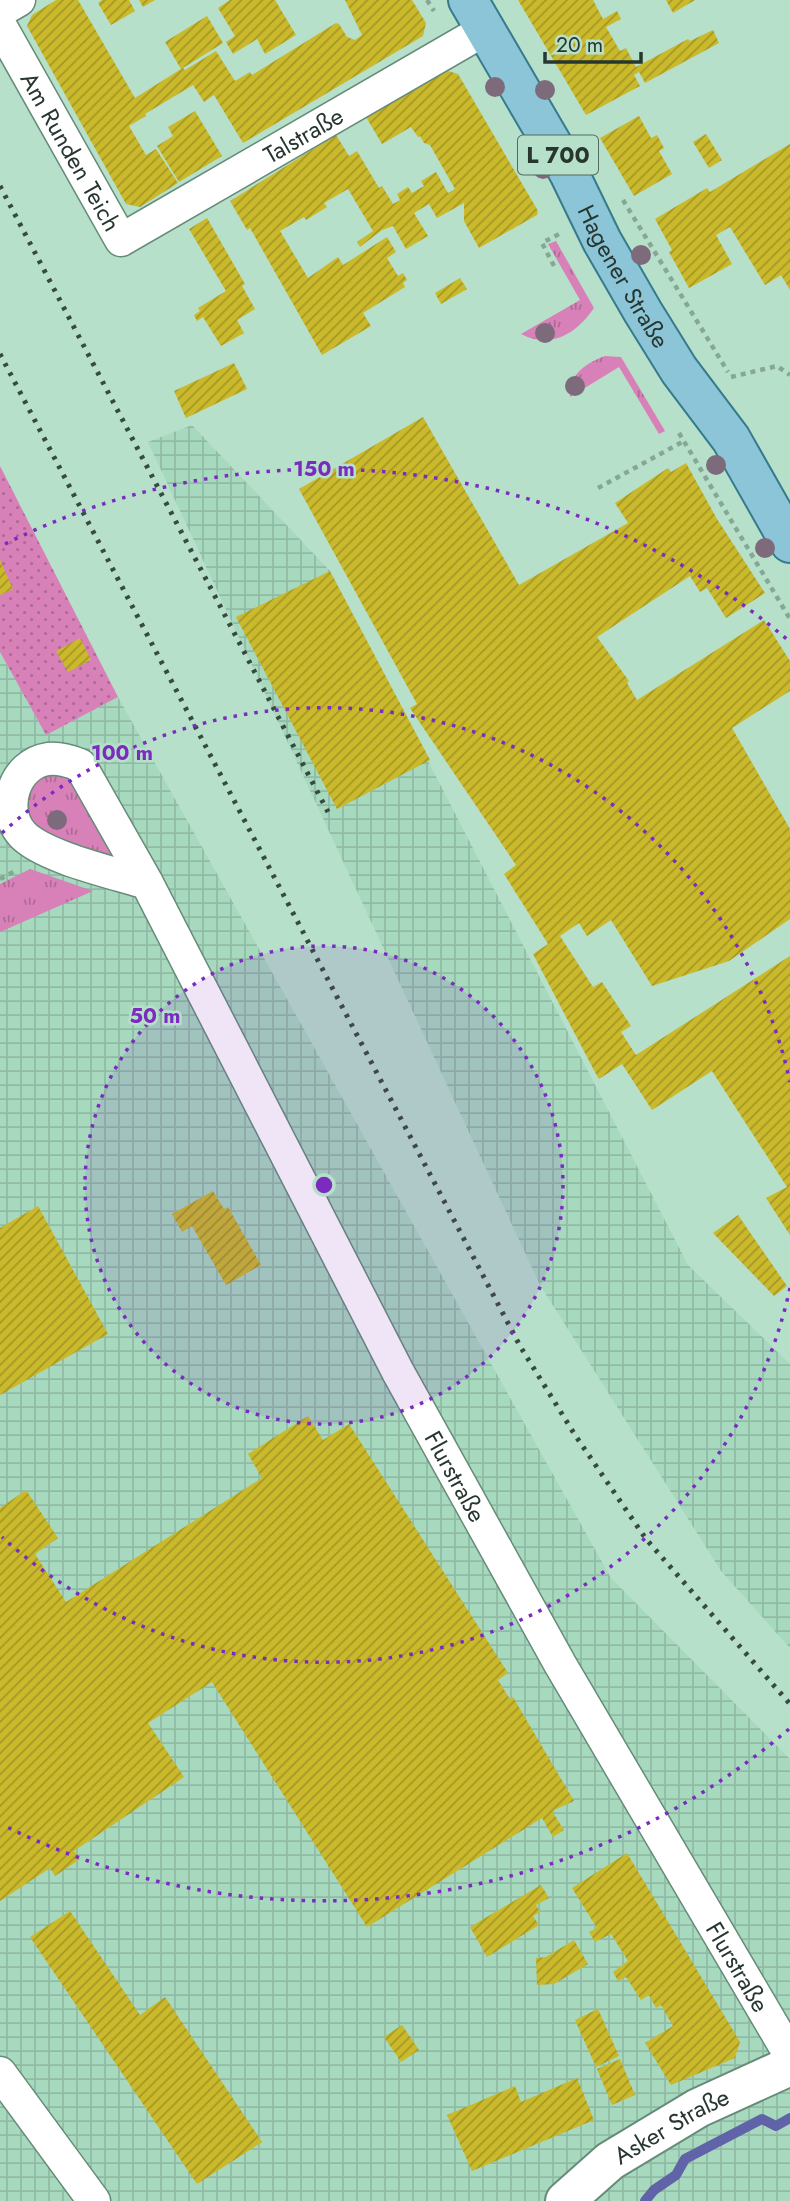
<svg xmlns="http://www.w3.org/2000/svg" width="790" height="2201" viewBox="0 0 790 2201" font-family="Jost,sans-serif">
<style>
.industrial{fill:url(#industrial-grid)}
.grass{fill:url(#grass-tufts)}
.garden{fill:url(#garden-dots)}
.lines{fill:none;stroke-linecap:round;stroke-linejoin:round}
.stream{stroke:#6063a8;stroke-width:10}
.building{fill:url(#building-hatch)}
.minor-casing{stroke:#668c79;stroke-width:35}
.tertiary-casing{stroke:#668c79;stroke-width:42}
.primary-casing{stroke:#367a8b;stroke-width:42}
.path{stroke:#86a795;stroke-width:4.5;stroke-dasharray:5 5;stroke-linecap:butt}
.minor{stroke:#fff;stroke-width:32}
.tertiary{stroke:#fff;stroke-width:38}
.primary{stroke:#8bc5d7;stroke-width:38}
.rail{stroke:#374a41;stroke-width:5;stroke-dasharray:3.5 7;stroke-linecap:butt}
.tree{fill:#7d6b7b}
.ring{fill:none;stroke:#7b2cbf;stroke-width:3.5;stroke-dasharray:3.5 7}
.labels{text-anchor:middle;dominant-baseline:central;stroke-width:5;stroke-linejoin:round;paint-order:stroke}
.shield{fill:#b7e0ca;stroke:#526a5e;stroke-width:2}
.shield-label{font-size:23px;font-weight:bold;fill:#27372f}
.street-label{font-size:24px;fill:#27372f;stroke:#b7e0ca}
.centre{fill:#7b2cbf;stroke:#b7e0ca;stroke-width:3.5}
.ring-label{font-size:21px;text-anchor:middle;font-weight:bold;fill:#7b2cbf;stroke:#b7e0ca;stroke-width:5;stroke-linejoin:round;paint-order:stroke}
</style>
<defs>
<pattern id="industrial-grid" width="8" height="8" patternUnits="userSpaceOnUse" patternTransform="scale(1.75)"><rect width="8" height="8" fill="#a7d9bf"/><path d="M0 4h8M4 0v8" fill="none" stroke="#90bba4"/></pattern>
<pattern id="grass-tufts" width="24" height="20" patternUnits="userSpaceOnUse" patternTransform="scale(1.75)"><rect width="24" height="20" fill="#d781b8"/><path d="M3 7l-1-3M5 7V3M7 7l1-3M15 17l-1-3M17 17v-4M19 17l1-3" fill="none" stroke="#ae6a96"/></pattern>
<pattern id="garden-dots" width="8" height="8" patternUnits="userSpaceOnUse" patternTransform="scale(1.75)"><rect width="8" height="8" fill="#d781b8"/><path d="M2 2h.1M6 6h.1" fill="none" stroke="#ae6a96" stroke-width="1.8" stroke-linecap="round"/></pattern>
<pattern id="building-hatch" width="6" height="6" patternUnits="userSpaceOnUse" patternTransform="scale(1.75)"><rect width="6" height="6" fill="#cab92b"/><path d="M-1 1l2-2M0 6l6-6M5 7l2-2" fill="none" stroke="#a49725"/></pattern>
</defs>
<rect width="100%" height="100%" fill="#b7e0ca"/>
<path class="industrial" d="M192 425 330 571 688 1265 790 1364V1648L721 1571 540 1285 148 442Z
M0 652 46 735 118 697 611 1578 790 1759V2201H0Z"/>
<path class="grass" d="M556 241 594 308C577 333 551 350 521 334L580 300 548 244Z
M605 356 621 357 665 431 659 434 619 367 570 397C569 374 586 363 605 356Z
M64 761 134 865 32 840 17 784Z
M30 869 93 891 0 932V884Z"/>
<path class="garden" d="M0 466 118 697 46 735 0 652Z"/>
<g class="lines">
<path class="stream" d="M645 2201 654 2190 676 2175 685 2159 762 2119 776 2126 790 2118"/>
</g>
<path class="building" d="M56 0H78L135 98 181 69 165 42 207 16 223 43 183 68 185 70 216 51 235 81 250 72 252 75 336 23 339 24 347 37 355 40 362 35 345 0H412L426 23 423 36 243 143 214 95 204 102 193 85 145 114 146 116 129 126 146 155 156 149 178 183 140 207 126 204 27 26 32 15Z
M102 0H129L135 11 111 25 98 3Z
M139 0H155L143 7Z
M230 0H275L296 35 265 54 257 39 233 54 226 42 235 36 218 8Z
M518 0H593L603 19 617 11 621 19 606 27 620 51 626 48 636 67 688 39 690 41 713 30 719 43 645 83 639 72 634 75 640 86 586 115Z
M666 0H695L673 13Z
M445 70 458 74 538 211 537 215 479 248 464 221V203L437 218 429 204 414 213 428 236 406 249 393 226 382 230 360 247 357 242 373 231 348 189 324 203 327 207 306 220 304 217 280 231 308 278 338 257 343 265 387 237 396 252 387 258 398 276 403 273 407 280 403 283 405 287 363 313 371 326 322 355 250 228 247 230 230 201 336 135 349 156 357 151 379 188 382 186 393 204 400 200 397 194 408 187 412 193 424 186 421 181 436 172 448 193 455 189 430 145 424 143 420 136 418 137 411 127 382 144 366 117Z
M195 111 222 156 179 182 157 146 173 136 168 127Z
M639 116 651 138 657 135 664 148 659 151 672 174 634 196 600 138Z
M706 134 722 160 709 168 693 142Z
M790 144V290L781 275 765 285 730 227 716 235 732 264 689 288 669 252 672 250 655 219 707 188 710 192Z
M207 218 245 284 242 286 255 309 237 320 244 333 221 346 203 317 197 321 194 315 200 311 198 308 226 291 189 229Z
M460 278 467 289 441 304 435 293Z
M234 363 247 389 186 418 174 391Z
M423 417 519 585 628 523 615 503 668 468 671 472 686 463 717 519 765 593 726 618 707 588 700 592 690 576 597 637 629 681 627 683 637 700 764 620 790 661V691L732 728 790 829V919L729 961 652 986 611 920 587 936 579 923 560 936 593 987 602 982 631 1026 621 1032 636 1055 790 956V1235L766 1198 787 1187 712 1071 652 1110 622 1064 599 1079 596 1074 533 954 548 944 504 874 516 865 410 708 417 704 299 489Z
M0 560 13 589 0 595Z
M330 571 430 760 337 809 236 617Z
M80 638 91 660 68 672 56 651Z
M213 1191 224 1209 228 1207 261 1265 226 1285 192 1226 182 1232 172 1214Z
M38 1206 108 1334 0 1395V1228Z
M738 1215 787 1286 774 1296 713 1233Z
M308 1416 323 1440 349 1424 508 1673 498 1680 510 1699 513 1697 574 1801 552 1811 564 1830 553 1837 542 1818 367 1927 212 1682 148 1723 184 1777 74 1851 80 1859 55 1876 50 1868 0 1901V1508L26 1490 58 1538 35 1554 66 1602 262 1478 248 1454Z
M627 1853 740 2042 735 2058 671 2085 645 2043 673 2026 661 2005 656 2008 649 1995 641 2000 626 1977 618 1981 613 1972 628 1961 611 1934 595 1942 589 1932 597 1928 572 1888Z
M541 1885 549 1898 536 1905 540 1912 533 1916 539 1925 487 1957 470 1927Z
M70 1911 140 2015 165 1997 262 2142 197 2184 30 1937Z
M574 1940 588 1964 554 1984 537 1985 536 1958 546 1957Z
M598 2009 619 2056 596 2067 575 2020Z
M402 2025 419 2050 401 2062 384 2037Z
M620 2059 635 2095 612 2105 597 2069Z
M577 2078 594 2120 472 2171 447 2115 515 2086 521 2102Z"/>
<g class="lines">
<g class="minor-casing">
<g id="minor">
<path d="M0 11 19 0"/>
<path id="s1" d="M0 25 121 240 486 29"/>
<path id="s2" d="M147 883C115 873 43 857 22 834 0 809 14 764 48 759 60 758 69 761 80 765L147 883 398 1372 560 1664 790 2055"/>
<path d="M0 2073 94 2201"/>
</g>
</g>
<g class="tertiary-casing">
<g id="tertiary">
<path id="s3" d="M565 2201 610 2161 698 2108 790 2066"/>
</g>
</g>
<g class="primary-casing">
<g id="primary">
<path id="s4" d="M468 0 569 173 602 241 643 312 679 370 731 439 790 543"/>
</g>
</g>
<path class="path" d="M427 0 434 11
M623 200 728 372
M554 266 542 243 561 233
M731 377 777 366 790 375
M679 433 790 619
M598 488 684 441
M0 879 17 870"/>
<use href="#minor" class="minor"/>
<use href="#tertiary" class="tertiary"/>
<use href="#primary" class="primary"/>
<path class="rail" d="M0 186 328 812
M0 354 520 1346 575 1435 646 1539 790 1704"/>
</g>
<g class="tree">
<circle cx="495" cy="87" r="10"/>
<circle cx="545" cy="90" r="10"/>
<circle cx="543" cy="169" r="10"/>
<circle cx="641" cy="255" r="10"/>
<circle cx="545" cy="333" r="10"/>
<circle cx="575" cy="386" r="10"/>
<circle cx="716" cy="465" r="10"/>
<circle cx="765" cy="548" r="10"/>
<circle cx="57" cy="820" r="10"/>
</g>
<circle cx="324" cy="1185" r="239" fill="#7b2cbf" fill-opacity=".12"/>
<g class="ring">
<circle cx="324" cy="1185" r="239"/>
<path d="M790 1288A477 477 0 0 1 2 1537M2 833A477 477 0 0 1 790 1082"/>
<path d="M789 1729A716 716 0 0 1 5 1826M5 544A716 716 0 0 1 789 641"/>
</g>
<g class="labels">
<rect class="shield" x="518" y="135.5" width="80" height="39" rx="5"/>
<g class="shield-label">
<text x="558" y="155">L 700</text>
</g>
<g class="street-label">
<text stroke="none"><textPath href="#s1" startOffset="457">Talstraße</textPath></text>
<text stroke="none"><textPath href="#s1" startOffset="145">Am Runden Teich</textPath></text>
<text stroke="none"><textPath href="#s4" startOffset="317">Hagener Straße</textPath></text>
<text stroke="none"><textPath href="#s2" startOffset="1068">Flurstraße</textPath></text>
<text stroke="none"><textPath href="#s2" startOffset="1634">Flurstraße</textPath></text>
<text stroke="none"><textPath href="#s3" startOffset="131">Asker Straße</textPath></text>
</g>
</g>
<circle cx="324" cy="1185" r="10" class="centre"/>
<g class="ring-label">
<text x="324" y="476">150 m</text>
<text x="122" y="760">100 m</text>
<text x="155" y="1023">50 m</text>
</g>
<path d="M545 52v10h96v-10" fill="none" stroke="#27372f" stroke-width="3.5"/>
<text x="556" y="52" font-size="21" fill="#27372f" stroke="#b7e0ca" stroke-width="5" paint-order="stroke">20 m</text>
</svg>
